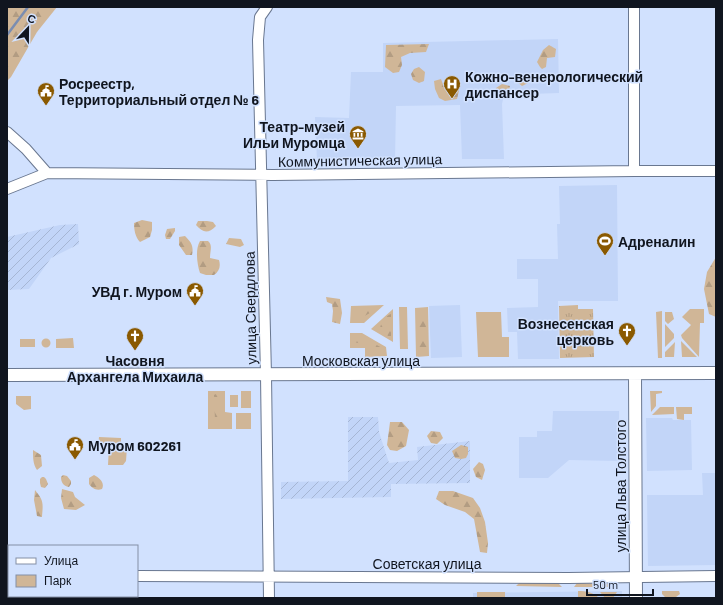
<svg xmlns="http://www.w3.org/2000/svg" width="723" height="605" viewBox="0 0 723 605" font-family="Barlow,sans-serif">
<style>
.built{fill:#c2d5f8}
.industrial{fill:url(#industrial-furrows)}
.green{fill:#d0b697}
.forest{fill:url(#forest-firs)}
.park{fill:url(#park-tufts)}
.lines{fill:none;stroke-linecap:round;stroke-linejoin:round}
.stream{stroke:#7a8db1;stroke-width:2.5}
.minor-casing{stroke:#697790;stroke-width:12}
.tertiary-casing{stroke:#697790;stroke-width:14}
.minor{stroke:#fff;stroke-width:10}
.tertiary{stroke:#fff;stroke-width:12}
.labels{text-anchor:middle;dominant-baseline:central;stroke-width:3;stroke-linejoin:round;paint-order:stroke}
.poi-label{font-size:14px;font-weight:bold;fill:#10151f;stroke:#d1e1fe;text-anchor:start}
.street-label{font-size:14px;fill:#10151f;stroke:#d1e1fe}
</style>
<defs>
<pattern id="industrial-furrows" width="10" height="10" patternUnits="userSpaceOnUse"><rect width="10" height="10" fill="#c2d5f8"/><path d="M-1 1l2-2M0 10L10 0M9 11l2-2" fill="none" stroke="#a6b6d4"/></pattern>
<pattern id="forest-firs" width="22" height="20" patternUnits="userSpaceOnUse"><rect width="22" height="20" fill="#d0b697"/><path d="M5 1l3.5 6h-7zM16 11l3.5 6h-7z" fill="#b29c82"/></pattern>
<pattern id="park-tufts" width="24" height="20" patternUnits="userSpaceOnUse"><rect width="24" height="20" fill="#d0b697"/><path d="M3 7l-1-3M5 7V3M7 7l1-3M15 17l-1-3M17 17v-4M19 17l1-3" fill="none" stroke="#b29c82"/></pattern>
</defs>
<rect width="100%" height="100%" fill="#d1e1fe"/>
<path class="built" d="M558 39 559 93 504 95 502 104 504 159H462L460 105 396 106 395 160 317 161 315 117 349 118 351 72H383V43Z
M617 185 618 301H558L559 359H518L517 332H508L507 308 538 307V279H517V259H558L557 224H560L559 186Z
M460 305 462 357 431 358 429 306Z
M553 411H619V461L569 460 548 478H519V437H537V431H552Z
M646 418H672L673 420H691L692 470 647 471Z
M702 473H716V565L648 566 647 495H703Z
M622 591V598H473V593Z"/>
<path class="industrial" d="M78 224 79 244 51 258 29 289 7 290V237L60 225Z
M348 417H378L379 432 389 463 418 460 417 447 470 441V483L391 484V497L281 499V482L348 481Z"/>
<path class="green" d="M384 305 364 323H350L351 306Z
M399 307H407L408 349H400Z
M428 307 429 356 416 357 415 308Z
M393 309V342L371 329Z
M690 309H704V323H700L699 357 682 338 681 335 691 325 682 317Z
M662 311V358H658L656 312Z
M476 312H501L502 337H509V357H478Z
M665 312H672L674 319 668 324 665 321Z
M665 324 674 334V338L665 347Z
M350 333H362L386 347 387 356 365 357V348H350Z
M73 338 74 348H56V339Z
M41.5 343a4.5 4.5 0 1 1 9 0a4.5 4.5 0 1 1-9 0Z
M20 339H35V347H20Z
M681 341 697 357H682Z
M675 342 674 357H665V352Z
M208 391H225V412L232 413V429H208Z
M241 391H251V408H241Z
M650 391H662V393L656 394V406L651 412Z
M230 395H238V407H230Z
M16 396H31V409L24 410 16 404Z
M660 407H674V414L652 415Z
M676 407H692V414H684V420L677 419Z
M236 413H251V429H236Z
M99 437 121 438V446L127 447 126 461 123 465H108L109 446H98Z
M519 583H558L562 587 516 586Z
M577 583 617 584 618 587H574Z
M578 591C586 591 593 592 599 598H586L578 597Z
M662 591H679L680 594 676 597H665L662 594Z
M477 592H505V598H477Z
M600 592H617L613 598H605Z"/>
<path class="forest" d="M7 7H57L37 32 11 77 7 81Z
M429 44 426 52 410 53 401 57 402 65 399 72 393 73 385 67 386 45Z
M549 45 556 49 555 57 547 58 546 67 542 69 540 67 537 62 543 50Z
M419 67 425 72 424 81 419 83 413 80 411 74 414 69Z
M520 75 528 77V83L522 86 516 81Z
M441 79 445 90H450L455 81 458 80 459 91 457 99 445 101 439 98 435 89 434 81Z
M502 84 510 86 509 91 503 93 499 100C494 98 495 93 496 88Z
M142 220 152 222V230L150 237 140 242C135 237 134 229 134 223Z
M198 221H207L213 222 216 226C208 234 203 233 196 225Z
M175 228V231L170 239H166L165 235 167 229Z
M185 236C191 242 194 246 192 255H186L179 245V237Z
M229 238 241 239 244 245 240 247 226 244Z
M200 241H208C213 245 210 251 210 258L219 260C221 267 219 271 214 275H206L200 273C197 264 195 249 200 241Z
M716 257V317L709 314 704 289 707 272Z
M326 297 340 299 342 313 340 324 332 322 333 311 332 304 327 302Z
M378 307V308C372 313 366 314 360 319H354L355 311 364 309Z
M422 309 425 312 427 347 423 350 418 346 416 311 417 310Z
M391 314V336H388L380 328C381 323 386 315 391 314Z
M353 336H360L384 349V352H378L363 344 353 342Z
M218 393 221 395V420L218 422 215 420 214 395Z
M390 422H402L409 430 406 446 397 451 390 450 387 445Z
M431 431 440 432 443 438 437 444 431 443 427 436Z
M461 445 468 447V454L466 458 461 459 455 458 452 451Z
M33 450 41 455 42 466 37 470C33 464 33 458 33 450Z
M479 462 483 464 485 470 482 480 476 477 473 469Z
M63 475 67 476 71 481V484L69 487C63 486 61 482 61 477Z
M94 475C100 478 105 483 102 489 96 491 92 488 89 484V478Z
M42 477H44L46 479 48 484 45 488 41 487 40 483V479Z
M62 489 73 492 75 497 85 505 76 510 64 509 61 498Z
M35 490C44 501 43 503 42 517L37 516 34 500Z
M439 491H453L473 498 480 508 485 522 488 543 487 553 480 552 474 519 465 512 445 505 436 499Z"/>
<path class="park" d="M578 305V309H593L594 357 560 358 559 306Z"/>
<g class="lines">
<path class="stream" d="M7 35 28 7"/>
<g class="minor-casing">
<path id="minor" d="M267 7 260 17 258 40 266 375 269 598
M7 132 26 149 47 173
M634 171V7
M7 189 47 173 273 175 634 171H716
M7 576H9
M137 576 568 578 716 576"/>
</g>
<g class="tertiary-casing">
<path id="tertiary" d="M635 374 636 598
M7 375 716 373"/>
</g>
<use href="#minor" class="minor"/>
<use href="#tertiary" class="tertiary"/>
</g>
<defs>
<g id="hospital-pin" transform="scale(0.9)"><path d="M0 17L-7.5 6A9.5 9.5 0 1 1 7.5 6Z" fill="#8a5900" stroke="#d1e1fe"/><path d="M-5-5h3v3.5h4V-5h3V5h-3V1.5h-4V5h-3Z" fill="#fff"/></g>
<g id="civic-pin" transform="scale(0.9)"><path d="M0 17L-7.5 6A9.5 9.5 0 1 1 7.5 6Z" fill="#8a5900" stroke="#d1e1fe"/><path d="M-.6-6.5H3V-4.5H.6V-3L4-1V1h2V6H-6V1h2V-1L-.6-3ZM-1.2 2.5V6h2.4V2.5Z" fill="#fff"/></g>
<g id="museum-pin" transform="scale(0.9)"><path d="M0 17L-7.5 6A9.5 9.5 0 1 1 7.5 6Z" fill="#8a5900" stroke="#d1e1fe"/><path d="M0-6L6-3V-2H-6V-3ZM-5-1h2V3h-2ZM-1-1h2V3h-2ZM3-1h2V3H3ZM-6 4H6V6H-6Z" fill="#fff"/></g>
<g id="stadium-pin" transform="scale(0.9)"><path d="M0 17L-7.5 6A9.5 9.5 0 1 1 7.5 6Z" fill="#8a5900" stroke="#d1e1fe"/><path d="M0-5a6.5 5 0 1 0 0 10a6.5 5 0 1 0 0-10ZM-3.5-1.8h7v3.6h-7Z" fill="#fff"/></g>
<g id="church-pin" transform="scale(0.9)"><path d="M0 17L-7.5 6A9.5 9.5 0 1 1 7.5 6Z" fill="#8a5900" stroke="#d1e1fe"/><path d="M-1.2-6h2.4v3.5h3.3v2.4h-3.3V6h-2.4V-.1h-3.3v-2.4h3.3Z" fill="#fff"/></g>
</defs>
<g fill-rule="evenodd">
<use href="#hospital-pin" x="452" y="84"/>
<use href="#civic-pin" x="46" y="91"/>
<use href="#museum-pin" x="358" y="134"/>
<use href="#stadium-pin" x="605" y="241"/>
<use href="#civic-pin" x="195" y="291"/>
<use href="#church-pin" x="627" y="331"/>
<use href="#church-pin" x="135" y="336"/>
<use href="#civic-pin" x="75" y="445"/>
</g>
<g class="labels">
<g class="poi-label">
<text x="465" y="76">Кожно-венерологический<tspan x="465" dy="16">диспансер</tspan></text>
<text x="59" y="83">Росреестр,<tspan x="59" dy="16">Территориальный отдел № 6</tspan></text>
<text x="345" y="126" text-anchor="end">Театр-музей<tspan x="345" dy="16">Ильи Муромца</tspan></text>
<text x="618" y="241">Адреналин</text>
<text x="182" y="291" text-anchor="end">УВД г. Муром</text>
<text x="614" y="323" text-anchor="end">Вознесенская<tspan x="614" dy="16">церковь</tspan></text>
<text x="135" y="360" text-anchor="middle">Часовня<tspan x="135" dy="16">Архангела Михаила</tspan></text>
<text x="88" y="445">Муром 602261</text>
</g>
<g class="street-label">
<text transform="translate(360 160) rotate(-1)">Коммунистическая улица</text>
<text transform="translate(250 308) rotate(-91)">улица Свердлова</text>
<text x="361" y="360">Московская улица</text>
<text transform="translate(620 486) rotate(-90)">улица Льва Толстого</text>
<text x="427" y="563">Советская улица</text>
</g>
</g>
<rect width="723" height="605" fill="none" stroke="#10151f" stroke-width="16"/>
<rect x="8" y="545" width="130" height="52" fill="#d1e1fe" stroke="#848fa5"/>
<rect x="16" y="558" width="20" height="6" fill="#ffffff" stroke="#848fa5"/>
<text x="44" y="565" font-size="12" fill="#10151f">Улица</text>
<rect x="16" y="575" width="20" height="12" fill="#d0b697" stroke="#848fa5"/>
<text x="44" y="585" font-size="12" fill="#10151f">Парк</text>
<g transform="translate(28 28) rotate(22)" stroke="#d1e1fe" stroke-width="3" paint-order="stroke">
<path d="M0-3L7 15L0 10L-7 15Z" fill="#10151f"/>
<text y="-6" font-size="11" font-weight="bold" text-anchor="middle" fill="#10151f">С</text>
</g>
<path d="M587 589v6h66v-6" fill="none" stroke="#10151f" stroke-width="2"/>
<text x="593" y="589" font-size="12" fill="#10151f" stroke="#d1e1fe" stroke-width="3" paint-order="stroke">50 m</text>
</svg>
